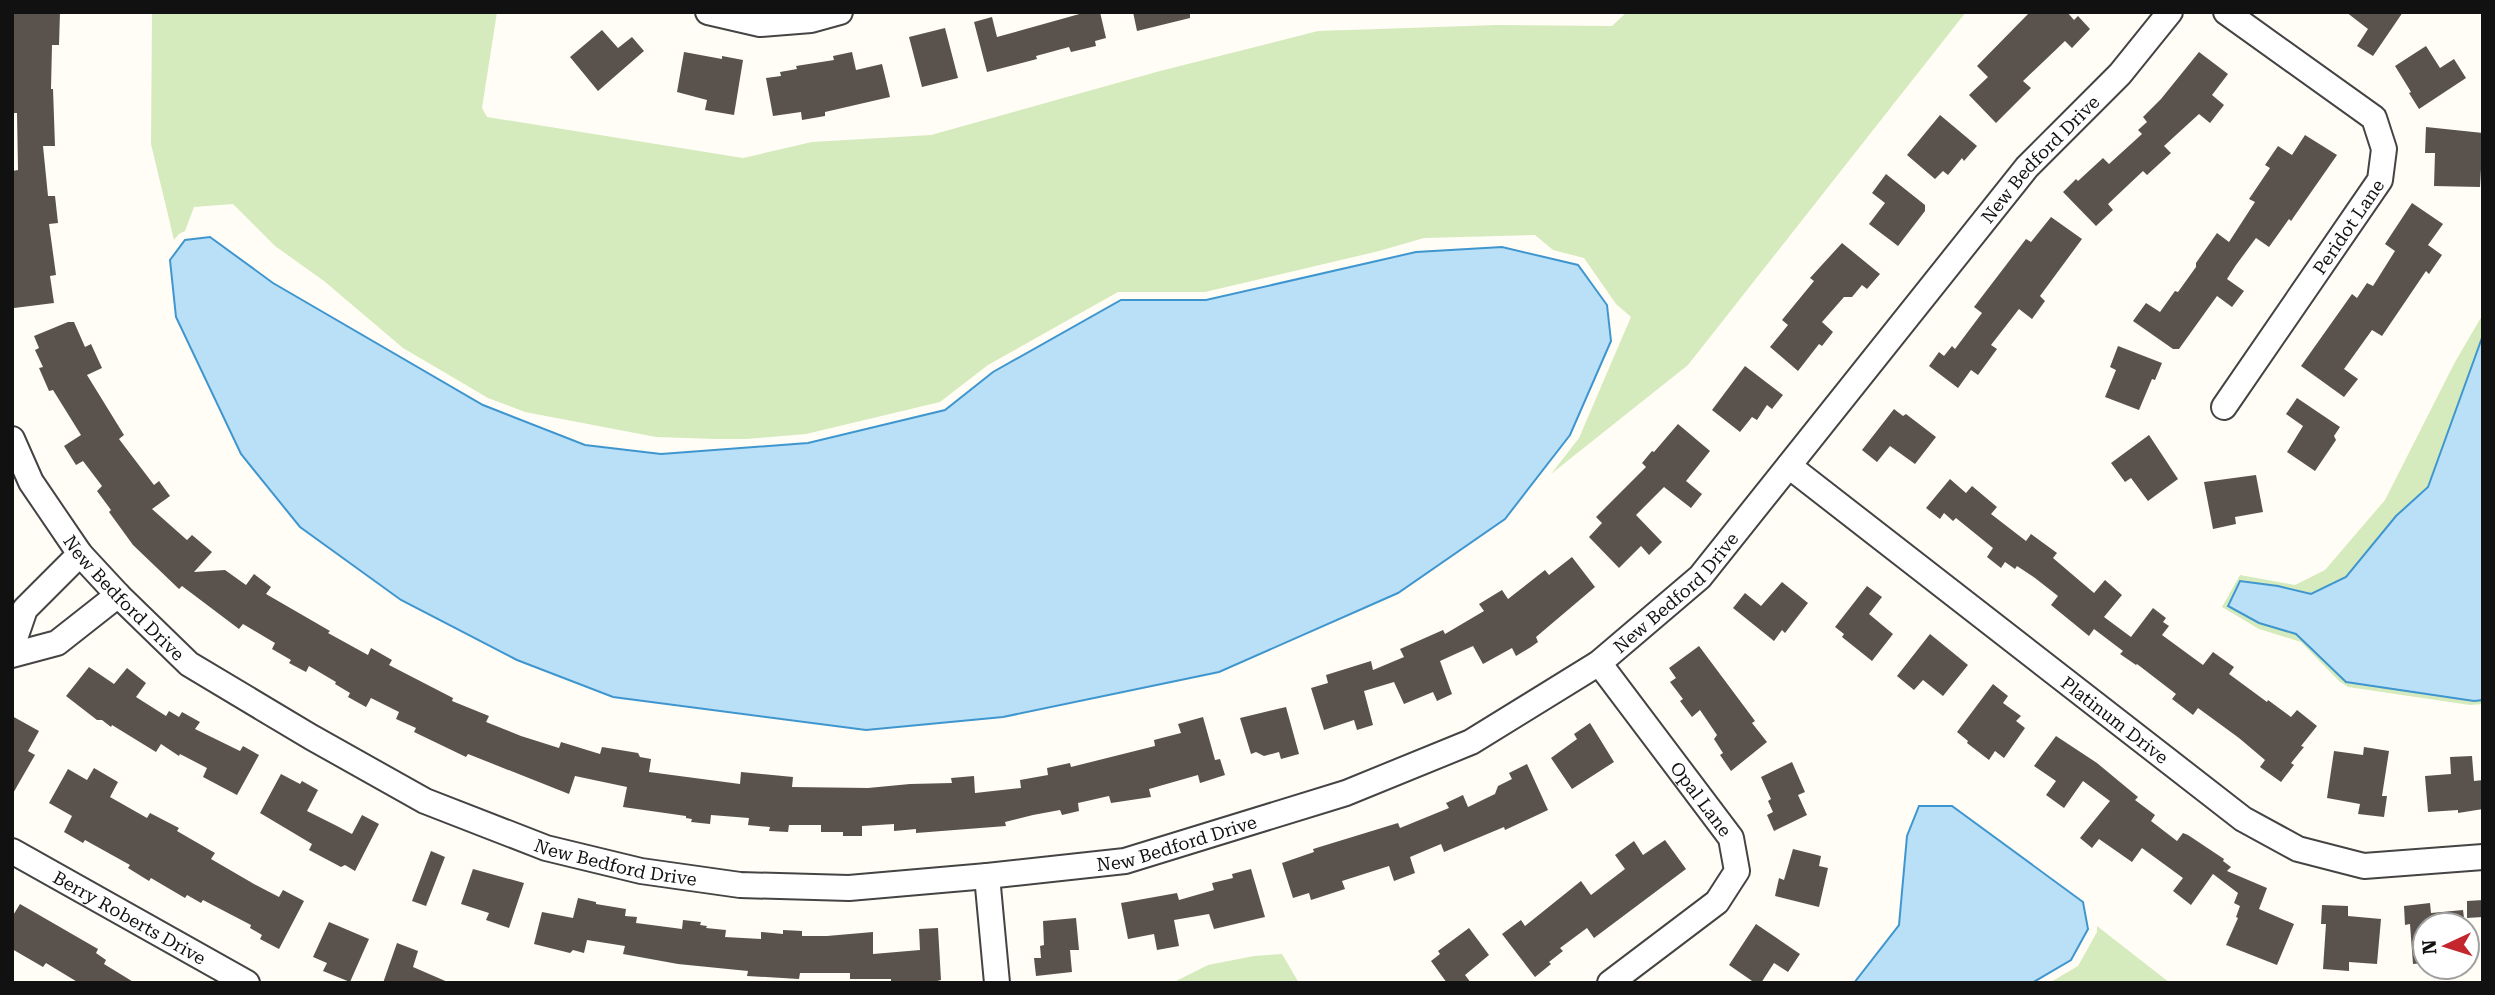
<svg xmlns="http://www.w3.org/2000/svg" width="2495" height="995" viewBox="0 0 2495 995" font-family="'Roboto Serif',serif">
<style>
.green{fill:#d5ebbd}
.water{fill:#b9e0f7;stroke:#3f96cf;stroke-width:2}
.building{fill:#5a524d}
.lines{fill:none;stroke-linecap:round;stroke-linejoin:round}
.minor-casing{stroke:#444;stroke-width:28}
.minor{stroke:#fff;stroke-width:24}
.labels{text-anchor:middle;dominant-baseline:central;stroke-width:7;stroke-linejoin:round;paint-order:stroke}
.street-label{font-size:18px;fill:#111;stroke:#fff}
</style>
<rect width="100%" height="100%" fill="#fffdf5"/>
<path class="green" d="M152 12H497L482 108 487 117 743 158 812 142 931 135 1160 71 1318 31 1497 25 1612 26 1627 12H1966L1688 365 1551 474 1579 438 1631 317 1616 304 1584 258 1553 250 1535 235 1424 238 1379 251 1205 292H1118L988 365 940 402 806 434 746 439H715L656 437 525 412 488 398 403 348 324 281 275 246 233 204 194 207 185 231 179 234 174 240 151 144Z
M2483 314V704L2470 705 2348 687 2339 681 2301 642 2259 629 2222 607 2240 575 2295 585 2325 570 2385 500 2455 362Z
M2097 926 2170 983H2049L2078 966 2097 932Z
M1282 954 1299 983H1172L1208 965 1254 956Z"/>
<path class="water" d="M210 237 273 283 483 405 585 445 661 454 808 443 945 410 993 372 1121 300H1206L1416 252 1502 247 1578 265 1607 305 1611 341 1570 435 1505 519 1398 593 1219 672 1003 717 866 730 613 697 517 660 401 600 300 527 241 454 176 317 170 260 185 240Z
M2483 335V700L2474 701 2346 682 2296 634 2259 623 2228 606 2240 581 2278 586 2311 594 2346 577 2396 516 2428 487Z
M1919 806H1952L2083 902 2088 929 2071 960 2032 983H1854L1899 925 1907 836Z"/>
<path class="building" d="M12 12H60L59 45H52L51 89H53L55 146H43L48 196H55L58 223 49 224 56 275 50 276 54 303 14 308 12 171 18 170 17 113H12Z
M1100 12 1106 38 1095 41 1096 46 1071 52 1069 47 1036 56 1037 59 987 72 974 22 992 17 997 37 1083 13Z
M1133 12H1190V18L1137 31Z
M2030 12H2067L2074 20 2078 16 2090 29 2072 48 2065 41 2023 81 2031 88 1996 123 1969 95 1988 77 1977 66Z
M2346 12H2403L2373 56 2357 46 2368 29Z
M945 28 958 78 922 87 909 37Z
M602 30 618 48 632 37 644 51 598 91 570 57Z
M2426 46 2440 68 2454 59 2466 78 2419 109 2409 93 2411 92 2395 66Z
M684 52 722 59V56L743 60 734 115 705 110 707 100 677 92Z
M852 52 856 70 882 64 890 97 825 112V116L802 120 801 112 773 116 766 78 781 76 780 72 797 69 796 66 834 60 833 56Z
M2199 52 2228 74 2212 95 2224 105 2210 123 2199 114 2164 146 2171 153 2147 175 2143 171 2108 204 2113 210 2096 226 2063 192 2076 179 2078 181 2103 158 2109 164 2142 134 2138 130 2147 122 2143 117 2161 99Z
M1940 115 1977 146 1964 161 1962 158 1948 175 1943 171 1935 179 1907 155Z
M2426 127 2483 133 2480 187 2434 186 2435 153H2425Z
M2305 135 2337 155 2291 221 2289 219 2269 247 2256 238 2236 265 2227 279 2244 291 2232 307 2217 296 2179 349H2173L2133 321 2146 303 2160 312 2175 291 2178 292 2196 267V263L2217 233 2229 242 2255 202 2249 199 2270 168 2265 165 2278 146 2292 155Z
M1886 174 1925 205V211L1898 246 1869 224 1885 203 1872 193Z
M2412 203 2443 224 2428 245 2442 255 2429 274 2426 271 2382 336 2372 330 2344 369 2358 379 2344 397 2301 366 2352 294 2357 298 2367 283 2373 286 2395 251 2385 244Z
M2051 217 2082 239 2040 296 2045 301 2032 319 2019 309 1991 345 1997 349 1978 375 1971 370 1958 388 1929 366 1939 352 1944 356 1952 346 1955 349 1982 313 1974 307 2026 239 2031 242Z
M1842 243 1880 274 1867 289 1862 285 1852 297H1844L1822 322 1833 332 1822 346 1819 344 1798 371 1770 347 1788 325 1782 320 1814 281 1810 278Z
M68 322H74L85 347 91 344 102 368 87 375 124 435 119 439 154 485 159 481 170 496 152 509 187 540 192 535 212 552 194 572 225 570 246 585 254 574 271 587 266 594 330 631 328 633 368 655 371 648 392 660 389 665 453 698 452 701 489 716 486 722 521 736 559 748 561 742 600 754 602 747 638 753 640 757 651 759 649 772 740 784 741 772 793 777 792 787 868 788 910 784 952 783 951 778 974 776 975 793 1021 788 1020 780 1048 775 1047 768 1070 763 1071 767 1155 746 1154 740 1181 733 1178 724 1203 717 1215 760 1220 759 1225 775 1200 783 1198 775 1149 789 1151 797 1111 803 1109 796 1078 803 1079 811 1062 815 1060 810 1033 815 1005 822 1006 826 916 833V829L894 831V824L862 826V836H843V832H821V825H789L788 832 769 831 770 827 748 825 749 818 711 815 710 824 691 822 692 819 686 818V816L623 807 627 787 575 776 569 794 468 754 466 757 414 732 416 728 396 719 399 712 371 698 366 707 348 697 350 693 335 684 336 682 309 666 306 672 289 663 291 660 272 649 275 643 243 624 239 629 182 586 179 589 133 545 109 512 111 510 97 491 102 486 83 461 76 465 64 446 81 435 53 390 49 391 39 368 43 367 35 350 39 348 34 336Z
M2118 346 2162 363 2155 380 2152 379 2139 410 2105 397 2116 370 2110 367Z
M1745 366 1783 395 1772 409 1767 405 1757 420 1752 417 1740 432 1712 410Z
M2297 398 2340 427 2334 436 2336 440 2315 471 2287 452 2303 426 2286 414Z
M1894 409 1903 416 1906 414 1936 437 1915 464 1890 446 1877 462 1862 450Z
M1678 424 1710 451 1686 481 1702 494 1691 508 1664 487 1636 515 1662 542 1649 555 1641 546 1619 568 1589 537 1602 523 1596 517 1646 467 1642 463 1652 451 1654 452Z
M2149 435 2178 479 2148 501 2131 478 2125 482 2111 463Z
M2256 475 2263 512 2235 517 2236 524 2213 529 2204 482Z
M1950 479 1966 493 1972 486 1997 507 1991 514 2026 541 2031 534 2057 553 2053 558 2094 593 2105 580 2122 595 2104 617 2131 637 2153 608 2166 618 2163 622 2169 626 2162 635 2203 665 2213 652 2234 667 2229 674 2267 702 2268 700 2291 717 2297 710 2317 726 2301 746 2304 747 2291 763 2294 765 2281 782 2260 767 2265 760 2239 738 2198 708 2193 715 2172 699 2176 694 2137 664 2136 665 2120 654 2123 651 2094 629 2089 636 2051 605 2058 596 2035 578 2017 566 2015 569 2005 562 2001 568 1987 557 1993 548 1956 518 1953 521 1944 513 1940 519 1926 508Z
M1572 557 1595 587 1536 637 1538 642 1531 647 1516 656 1512 648 1483 664 1473 646 1440 661 1452 694 1437 701 1433 692 1404 704 1394 682 1364 691 1373 725 1357 730 1354 720 1324 730 1311 688 1328 683 1326 675 1371 661 1373 670 1404 657 1400 649 1443 630 1445 634 1484 611 1479 604 1502 590 1508 599 1545 570 1549 575Z
M1782 582 1808 603 1785 633 1782 630 1774 641 1733 608 1745 593 1761 606Z
M1867 586 1882 597 1869 614 1893 634 1872 661 1842 637 1844 634 1835 627Z
M1930 634 1968 665 1943 696 1923 680 1914 690 1897 676Z
M1699 646 1755 721 1752 723 1767 742 1731 771 1720 755 1723 753 1714 739 1717 735 1700 710 1692 717 1680 701 1683 699 1670 682 1676 678 1669 668Z
M89 667 114 684 127 668 146 683 136 697 166 716 169 711 179 717 182 712 200 722 195 729 240 751 243 746 259 755 237 795 203 777 207 768 180 754 179 756 161 744 156 752 112 725 111 727 102 720H97L66 696Z
M1993 684 2008 696 2003 703 2021 716 2016 721 2025 728 2004 758 1995 751 1989 760 1967 743 1968 741 1957 732Z
M1286 707 1299 754 1281 759 1279 752 1264 756 1256 752 1251 754 1240 718Z
M12 716 39 731 28 751 35 755 12 795Z
M1590 723 1614 762 1572 789 1551 758 1577 739 1574 734Z
M2056 736 2097 763 2138 797 2135 800 2155 815 2151 821 2177 841 2183 833 2188 835 2224 859 2223 861 2231 867 2227 871 2267 888 2259 909 2294 924 2277 965 2226 945 2238 918 2236 917 2240 906 2234 903 2238 893 2213 874 2191 905 2173 891 2183 878 2142 848 2132 862 2099 839 2092 848 2080 838 2110 801 2083 781 2064 808 2046 795 2056 781 2034 766Z
M2364 747 2389 751 2382 796H2387L2384 817 2358 814 2360 804 2327 798 2334 751 2363 755Z
M2472 756 2474 781 2483 780V809L2458 813V810L2428 812 2425 776 2451 774 2450 757Z
M1792 762 1805 792 1798 795 1807 815 1774 831 1767 815 1773 812 1768 801 1771 799 1761 777Z
M1527 764 1548 810 1505 830 1504 827 1444 852 1441 844 1410 857 1415 873 1394 881 1389 866 1342 881 1345 889 1311 900 1309 893 1293 898 1282 863 1314 852 1313 849 1398 823 1400 828 1449 808 1446 803 1463 795 1468 807 1495 794 1498 786 1512 779 1509 773Z
M94 768 118 782 110 797 147 818 150 813 179 828 177 831 215 853 211 859 254 884 279 897 283 890 304 901 279 949 260 939 262 935 250 928 251 925 203 900 201 903 187 895 185 898 151 878 149 881 128 868 130 865 85 840 83 843 64 832 72 816 49 803 68 769 87 780Z
M281 774 300 784 302 781 318 790 307 811 337 826 352 834 362 815 379 824 355 871 345 865 341 867 309 850 312 844 260 813Z
M1665 840 1686 869 1594 938 1587 928 1560 948 1563 951 1549 962 1551 964 1535 977 1502 934 1521 920 1525 926 1581 881 1591 895 1625 869 1615 855 1634 841 1643 855Z
M1793 849 1821 856 1819 866 1828 868 1819 907 1775 896 1779 878 1784 880Z
M431 851 445 857 426 906 412 901Z
M473 869 524 883 509 928 486 920 489 913 461 904Z
M1251 869 1265 917 1214 929 1209 914 1174 920 1179 946 1157 950 1154 934 1128 939 1121 903 1177 893 1179 900 1214 890 1212 883 1233 878 1232 874Z
M578 898 596 902V904L626 909 625 916 637 917 636 923 682 929 683 920 701 922 700 925 707 926 706 928 726 930 725 937 761 939V932L783 934V930L802 931V936H827L873 932V954L920 950 919 929 938 928 941 980 929 983H891V979H850V973H800L799 979 747 976 748 971 678 964 623 954 625 946 587 940 584 953 573 950 570 953 534 944 542 912 573 918Z
M2483 900V917L2467 918V901Z
M2430 903 2431 913 2463 910 2465 925H2425V963L2413 964 2410 924 2405 925 2404 906Z
M20 904 98 949 96 953 106 960 104 964 135 983H79L46 963 43 967 12 949V917Z
M2322 905 2348 906V916L2381 919 2377 964 2349 962V971L2323 969 2326 924H2321Z
M1076 918 1079 950H1070L1072 972 1036 976 1034 958H1041L1040 946 1044 945 1043 921Z
M329 922 369 939 350 982 323 971 327 963 313 957Z
M1756 924 1800 954 1788 972 1774 963 1761 983H1755L1729 965Z
M1469 928 1489 955 1465 975 1471 983H1447L1431 961 1440 954 1438 951Z
M397 943 418 951 413 967 450 983H383Z"/>
<g class="lines">
<g class="minor-casing">
<g id="minor">
<path d="M708 12 760 24 811 20 840 12"/>
<path id="s1" d="M2224 407 2380 180 2384 149 2374 118 2226 12"/>
<path id="s2" d="M12 439 31 482 80 554 118 595 189 664 311 737 425 801 546 848 641 871 740 885 849 888 987 876 1125 861 1346 793 1471 742 1599 663 1700 577 2027 167 2120 74 2170 12"/>
<path id="s3" d="M1789 466 2243 819 2298 849 2364 866 2483 857"/>
<path d="M12 647 25 609 80 554"/>
<path d="M12 655 57 643 118 595"/>
<path id="s4" d="M1599 663 1731 838 1737 871 1717 902 1610 983"/>
<path id="s5" d="M12 851 247 983"/>
<path d="M987 876 997 983"/>
</g>
</g>
<use href="#minor" class="minor"/>
</g>
<g class="labels">
<g class="street-label">
<text stroke="none"><textPath href="#s2" startOffset="2464">New Bedford Drive</textPath></text>
<text stroke="none"><textPath href="#s1" startOffset="219">Peridot Lane</textPath></text>
<text stroke="none"><textPath href="#s2" startOffset="1897">New Bedford Drive</textPath></text>
<text stroke="none"><textPath href="#s2" startOffset="196">New Bedford Drive</textPath></text>
<text stroke="none"><textPath href="#s3" startOffset="413">Platinum Drive</textPath></text>
<text stroke="none"><textPath href="#s4" startOffset="170">Opal Lane</textPath></text>
<text stroke="none"><textPath href="#s2" startOffset="1330">New Bedford Drive</textPath></text>
<text stroke="none"><textPath href="#s2" startOffset="763">New Bedford Drive</textPath></text>
<text stroke="none"><textPath href="#s5" startOffset="135">Berry Roberts Drive</textPath></text>
</g>
</g>
<rect width="2495" height="995" fill="none" stroke="#111111" stroke-width="28"/>
<g transform="translate(2446 946) rotate(266)"><circle r="33" fill="#ffffff" stroke="#a0a0a0" stroke-width="2"/>
<path d="M0-5L12 26L0 18L-12 26Z" fill="#c4262e"/>
<text y="-10" font-size="19" font-weight="bold" text-anchor="middle" fill="#111111">N</text>
</g>
</svg>
